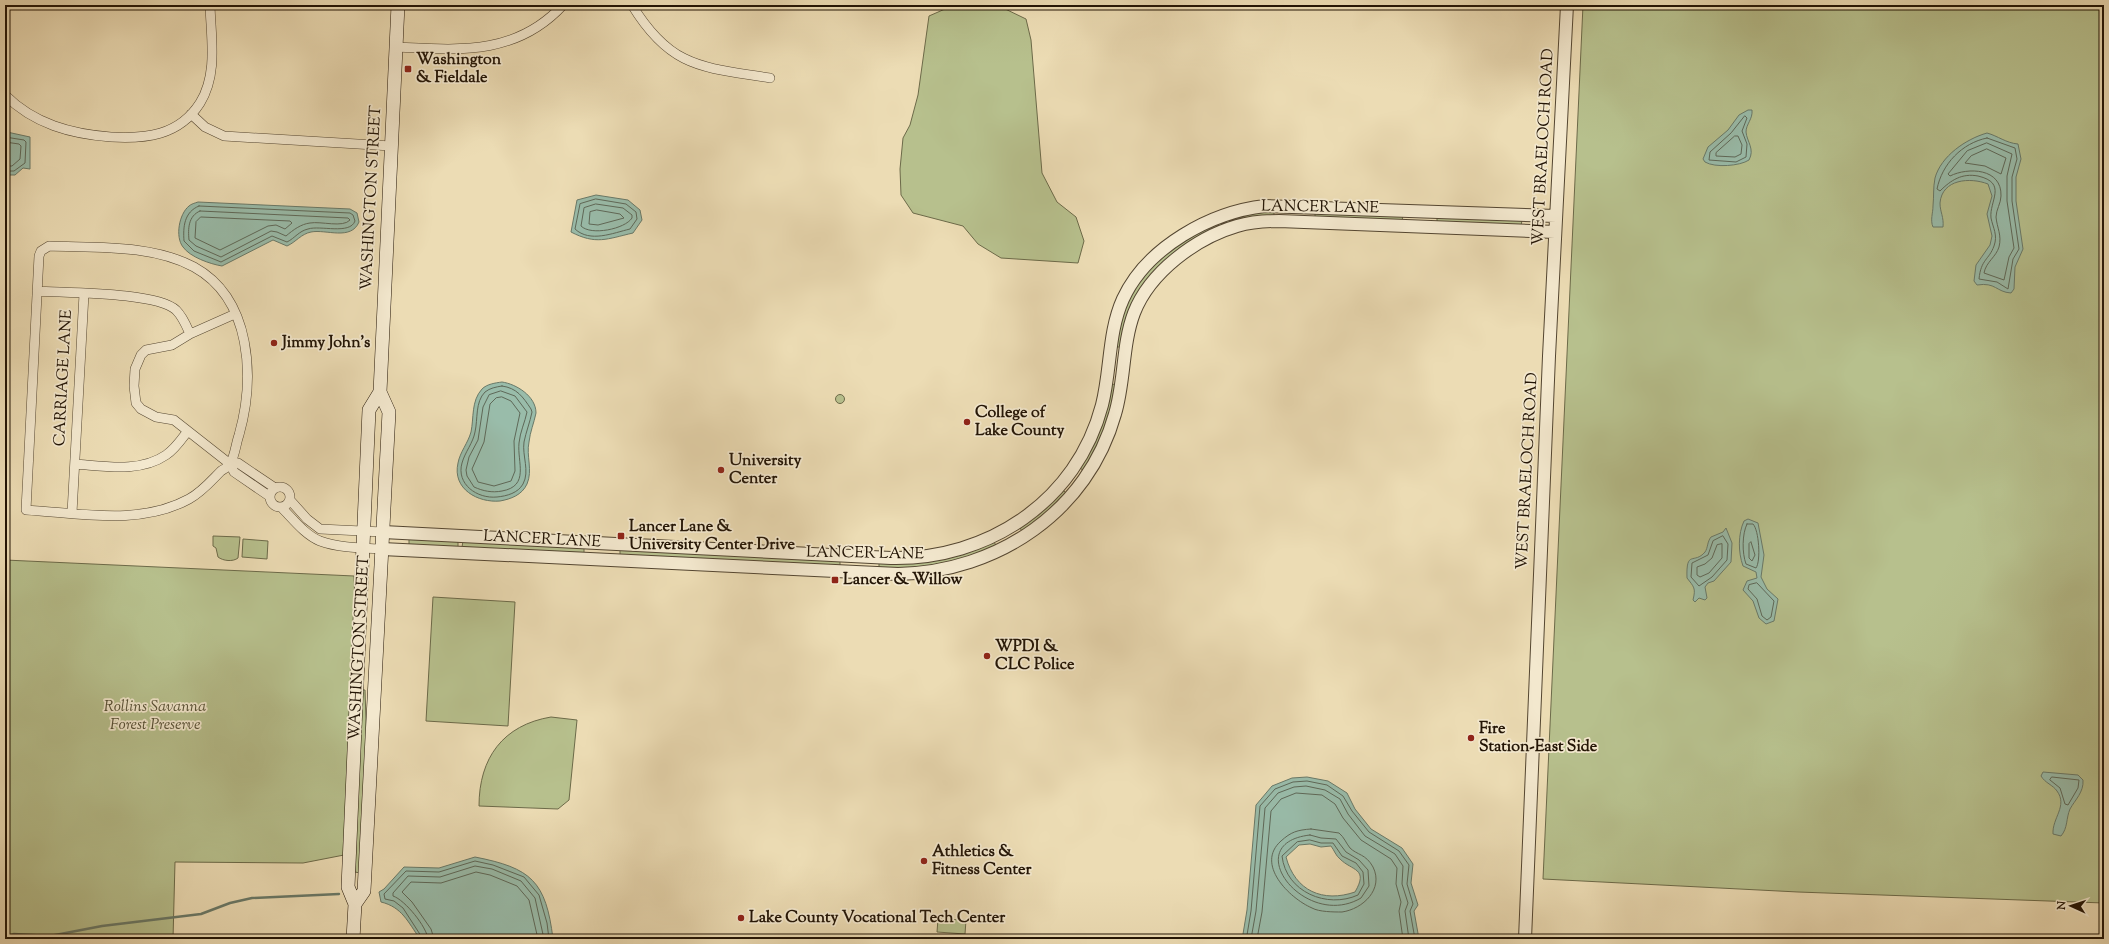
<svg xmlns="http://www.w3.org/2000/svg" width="2109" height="944" viewBox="0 0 2109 944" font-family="'Sorts Mill Goudy',serif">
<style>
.green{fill:#b7c08d;stroke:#6c6a49}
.water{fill:#99bcaa;stroke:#697968;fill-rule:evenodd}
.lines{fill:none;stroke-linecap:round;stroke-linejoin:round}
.shore{stroke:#5e6858;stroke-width:1}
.stream{stroke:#697968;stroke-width:2.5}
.minor-casing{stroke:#544631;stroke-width:10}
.tertiary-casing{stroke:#544631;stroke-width:14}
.secondary-casing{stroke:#221405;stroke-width:14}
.minor{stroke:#f3e8ce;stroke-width:9}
.tertiary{stroke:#f3e8ce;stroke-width:12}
.secondary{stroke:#f3e8ce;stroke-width:13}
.poi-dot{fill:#8f2418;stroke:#f3e8ce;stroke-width:1.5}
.labels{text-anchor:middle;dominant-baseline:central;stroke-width:3.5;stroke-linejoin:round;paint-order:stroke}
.poi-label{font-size:16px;font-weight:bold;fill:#221405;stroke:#f3e8ce;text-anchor:start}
.street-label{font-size:16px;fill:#221405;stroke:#f3e8ce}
.park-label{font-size:16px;font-style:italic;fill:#565035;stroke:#f3e8ce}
</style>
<rect width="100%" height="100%" fill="#ecdcb4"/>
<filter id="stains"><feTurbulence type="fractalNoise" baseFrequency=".005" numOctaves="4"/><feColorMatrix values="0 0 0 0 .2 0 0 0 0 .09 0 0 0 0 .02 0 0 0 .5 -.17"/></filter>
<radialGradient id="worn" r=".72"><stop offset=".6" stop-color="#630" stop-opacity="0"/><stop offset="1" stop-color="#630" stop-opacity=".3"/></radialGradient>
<path class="green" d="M973 5 999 6 1026 19 1031 40 1042 173 1057 202 1076 217 1084 241 1078 263 1001 258 978 244 963 226 913 213 901 195 900 169 903 138 910 125 918 95 929 16 945 9Z
M1583 5H2104V903L1798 892 1543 879Z
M1274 210V216H1267L1167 261 1122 347H1116C1118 329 1122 312 1130 297 1146 265 1195 227 1229 218 1243 214 1259 213 1274 210Z
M1315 212 1403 215 1402 221 1315 217Z
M1437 217 1522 220 1521 226 1437 222Z
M1112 384 1117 385 1105 431 1084 471 1080 468Z
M835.5 399a4.5 4.5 0 1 1 9 0a4.5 4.5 0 1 1-9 0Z
M1063 490 1067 494 1023 533 1020 528 1042 511Z
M213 536 240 537 238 558C233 562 223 561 218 557L216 548 213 546Z
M409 538 458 541V548L409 545Z
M243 539 268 541 267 559 242 557Z
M463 541 584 547V554L462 547Z
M994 542 997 547 972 557 918 568H879V562L956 555Z
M620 549 840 560V567L620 555Z
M5 560 354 576 355 605 344 855 303 863 175 862 173 939H5Z
M433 597 515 602 508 726 426 721Z
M361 690H365L367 752 360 873 355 872Z
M551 717 577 720 569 800 558 809 479 806C479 758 503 725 551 717Z
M938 919 966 920 965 934 937 932Z"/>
<path class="water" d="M1748 110H1752C1753 119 1746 124 1746 132 1747 142 1755 149 1749 160 1740 166 1715 168 1705 162L1703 159 1708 147 1728 130 1739 115Z
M7 132 30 137V169L23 168 15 175H5V134Z
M1987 133C1998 136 2006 143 2018 144L2021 159 2016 177V201L2023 249 2015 267 2014 289 2011 293C1996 292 1996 282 1977 285L1974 281 1976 265 1990 245 1992 236 1987 214 1992 196 1988 184C1970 177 1942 179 1940 203 1940 212 1944 217 1943 227H1933C1930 220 1933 213 1933 206 1934 196 1933 188 1935 178 1941 156 1966 139 1987 133Z
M596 195 628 200 640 210 642 220 633 233C607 239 596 245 571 232L577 200Z
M198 202 350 209 357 213 359 222C351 241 326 229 311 232 301 234 296 242 287 246L273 240 222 266C210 264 190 257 183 247 175 237 179 214 189 206 191 204 195 203 198 202Z
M502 382C516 384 536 396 536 413 534 423 530 432 529 442 526 456 533 470 527 484 522 495 511 499 500 501 478 503 452 489 458 463 460 452 468 443 471 432 474 418 471 401 482 389 487 384 495 383 502 382Z
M1748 519 1758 523 1764 555 1761 577 1767 589 1778 599 1774 621 1766 624 1759 618 1753 601 1743 590 1747 581 1757 578 1756 572 1743 566C1738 552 1738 534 1744 521Z
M1726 528 1732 543 1731 562 1714 581 1708 583 1705 587 1707 598 1705 600 1699 598 1695 602 1693 600C1696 588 1694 587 1687 578 1686 549 1694 565 1705 552 1708 548 1707 542 1711 537L1723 532Z
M2043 772 2078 775 2083 780C2084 792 2075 800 2070 809 2066 818 2068 828 2061 836L2053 834C2052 818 2068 806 2057 791 2053 785 2045 783 2041 776Z
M1307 777 1328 781 1347 793 1355 809 1371 829 1402 848 1413 864 1411 883 1418 905 1414 911 1419 939H1240L1243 934 1247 910 1256 805 1272 786 1292 778ZM1310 844 1321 847 1331 846C1334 850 1336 856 1340 859 1352 871 1369 868 1355 892 1323 903 1295 891 1286 857L1299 845Z
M475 857C531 868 546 881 553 939H420C408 922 402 907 381 902L379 892 384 889 404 867 439 868Z"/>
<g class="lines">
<path class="shore" d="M1745 116 1747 118 1742 131 1747 144 1746 157 1736 162 1709 160 1710 152 1731 133Z
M1735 136H1738L1742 145 1741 154 1735 157 1716 156V153Z
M5 137 24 140 26 142 25 163 14 171H5
M1987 138 2015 148 2017 159 2012 177V201L2019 249 2013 259 2008 289 1997 282 1979 279C1981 259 1989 260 1994 246 1998 235 1993 228 1991 218 1989 201 2008 183 1978 176 1962 173 1951 180 1940 191L1937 189C1942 164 1962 143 1987 138Z
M5 142 19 144 21 146 20 159 12 166H5
M1987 143 2012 154 2007 176V201L2014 248 2009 257 2004 280 1984 273C1986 262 1996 257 1999 247 2002 235 1997 228 1996 217 1996 210 2001 203 2001 196 2002 168 1968 167 1950 176L1948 174 1967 151Z
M1987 149 2006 158 2001 174 1985 166 1965 163 1971 156Z
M596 199 626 204 636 212 637 219 630 229C613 233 590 243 575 229L580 204Z
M596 204 623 208 632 215V218C625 229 591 236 581 226L584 208Z
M199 206 350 213 353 215 355 221C350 235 320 225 308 229 299 231 295 238 287 242L272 236 221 262 194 251 184 241C183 227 184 212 199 206Z
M597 210 620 214 624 218 598 225 589 224 590 212Z
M200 211 348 218 350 220C343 228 321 221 310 223 301 224 293 230 286 236L277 232 271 231 221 257 196 246 189 240C188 229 188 216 200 211Z
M201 217 290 221 292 223 285 229 276 225 268 226 220 250 195 238 196 222Z
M502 386C517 388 523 397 531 409L532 412C530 422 526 432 524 442 522 456 530 471 523 484 518 493 507 496 497 497 477 499 456 484 462 463 465 452 473 443 475 432 478 419 475 402 485 392 490 388 496 387 502 386Z
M501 391 515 396 527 412C525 422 520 432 519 443 517 462 530 486 502 491 492 493 483 491 474 487L467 476 466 470 469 457 478 440 483 407 489 395Z
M502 397 511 401 520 413 514 441 515 471 511 481 494 486 478 482 472 469 484 442 490 404 496 398Z
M1747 524H1753C1759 530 1761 561 1756 568L1746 564C1742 553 1742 534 1747 524Z
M1723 536 1728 544 1727 560 1712 577 1699 586 1691 577 1692 563 1708 555 1713 541Z
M1751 542 1755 555 1752 561 1749 558V544Z
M1722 544V558L1709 573 1700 577 1697 575V567L1705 564 1712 558 1717 545Z
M1757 583 1774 601 1771 617 1767 620 1762 616 1757 599 1748 589 1749 585Z
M2052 777 2079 780 2078 788 2068 805 2065 804 2060 788 2050 780Z
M1311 829 1339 833C1344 837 1346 843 1350 848 1357 855 1366 854 1373 867 1384 889 1363 909 1342 912 1334 912 1319 912 1312 908 1289 898 1255 864 1281 841 1291 832 1297 830 1311 829Z
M1310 835 1321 838 1336 839 1346 852 1359 860 1368 870 1369 886 1361 898C1305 931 1237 843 1310 835Z
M1310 840 1321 843H1333L1342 856 1356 863 1363 872 1364 884 1358 895C1327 909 1286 892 1282 856L1297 842Z
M423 939 403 908 394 901 385 899 384 894 406 871 439 872 475 861 493 865 524 877 539 895 547 923 549 939
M428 939C427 927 405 900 393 896V893L408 876 440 877 475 866 492 869 521 881 535 898 544 939
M434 939 431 929 412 902 402 892 411 882 441 883 476 872 490 875 517 886 529 900 538 939
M1245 939 1247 935 1251 911 1260 806 1275 789 1293 782 1307 781 1327 785 1343 796 1352 811 1369 832 1399 851 1409 865 1407 884 1413 904 1410 911 1415 939
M1251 939 1256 911 1265 808 1278 793 1294 787 1306 786 1325 790 1340 799 1348 814 1365 836 1395 854 1403 866 1402 884 1408 903 1405 911 1409 939
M1257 939 1262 912 1271 811 1281 799 1296 793 1322 795 1335 804 1343 818 1361 840 1391 859 1397 868 1396 884 1401 902 1399 911 1403 939"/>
<path class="stream" d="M5 937 14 934 50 936 102 926 201 914 230 903 252 898 339 894"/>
<g class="minor-casing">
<path id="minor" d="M632 5C671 69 703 67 770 78
M396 47C458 50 516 56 563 5
M5 95C34 124 71 134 111 137 145 139 179 136 200 103 218 74 211 38 210 5
M191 114 205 127 224 136 391 146
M49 246C96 248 151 244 194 267 252 299 255 378 239 435 236 443 235 456 230 464 228 467 224 469 221 471 211 481 202 492 189 499 140 526 80 513 26 510L39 256 41 251Z
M37 291C67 293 156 292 176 310 183 317 186 325 190 334
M235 314 190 334 172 345 146 350 141 355 135 369 134 386 136 403 141 409 156 417 174 420 230 464 234 472 269 496
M75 464C104 466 140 473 166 455 175 449 181 440 187 432
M230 464 238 463 275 488
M270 497a10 10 0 1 1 20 0a10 10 0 1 1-20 0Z
M290 500 307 519 320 529 383 532
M282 508C293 519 305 535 320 541 339 548 362 548 382 549
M72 513 84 294"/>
</g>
<g class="tertiary-casing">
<path id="tertiary" d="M383 532 891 558C988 560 1077 501 1102 405 1111 370 1108 332 1123 299 1147 247 1211 212 1265 206L1556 216
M382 549 898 574C998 572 1088 511 1115 414 1125 381 1122 345 1134 313 1150 272 1196 238 1237 226 1251 222 1265 221 1279 221L1555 232
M1525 939 1549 356 1567 5"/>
</g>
<g class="secondary-casing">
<path id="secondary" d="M355 904 364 891 389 412 380 392 398 5
M353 939 355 904 348 887 369 410 380 392"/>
</g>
<use href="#minor" class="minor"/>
<use href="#tertiary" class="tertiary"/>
<use href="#secondary" class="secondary"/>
</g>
<g class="poi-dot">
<rect x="404" y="65" width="8" height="8" rx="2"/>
<circle cx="274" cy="343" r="4"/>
<circle cx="967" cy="422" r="4"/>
<circle cx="721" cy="470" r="4"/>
<rect x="617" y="532" width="8" height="8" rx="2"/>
<rect x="831" y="576" width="8" height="8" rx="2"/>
<circle cx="987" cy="656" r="4"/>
<circle cx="1471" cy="738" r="4"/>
<circle cx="924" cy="861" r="4"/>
<circle cx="741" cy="918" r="4"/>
</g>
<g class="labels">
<g class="poi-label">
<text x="416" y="60">Washington<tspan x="416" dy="18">&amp; Fieldale</tspan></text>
<text x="282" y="343">Jimmy John's</text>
<text x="975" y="413">College of<tspan x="975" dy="18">Lake County</tspan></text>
<text x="729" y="461">University<tspan x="729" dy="18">Center</tspan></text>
<text x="629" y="527">Lancer Lane &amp;<tspan x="629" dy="18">University Center Drive</tspan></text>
<text x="843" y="580">Lancer &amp; Willow</text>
<text x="995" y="647">WPDI &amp;<tspan x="995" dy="18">CLC Police</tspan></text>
<text x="1479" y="729">Fire<tspan x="1479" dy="18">Station-East Side</tspan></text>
<text x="932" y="852">Athletics &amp;<tspan x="932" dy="18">Fitness Center</tspan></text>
<text x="749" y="918">Lake County Vocational Tech Center</text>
</g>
<g class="street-label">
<text transform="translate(1544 147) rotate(-87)">WEST BRAELOCH ROAD</text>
<text transform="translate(372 198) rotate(-87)">WASHINGTON STREET</text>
<text transform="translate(1320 208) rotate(1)">LANCER LANE</text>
<text transform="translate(64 378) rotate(-87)">CARRIAGE LANE</text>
<text transform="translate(1528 471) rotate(-87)">WEST BRAELOCH ROAD</text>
<text transform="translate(542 540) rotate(3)">LANCER LANE</text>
<text transform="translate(865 554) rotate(1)">LANCER LANE</text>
<text transform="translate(360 648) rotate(-87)">WASHINGTON STREET</text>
</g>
<g class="park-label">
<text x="155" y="707">Rollins Savanna<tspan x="155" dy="18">Forest Preserve</tspan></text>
</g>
</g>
<rect width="2109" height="944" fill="none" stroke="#ecdcb4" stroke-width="20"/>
<rect x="6" y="6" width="2097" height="932" fill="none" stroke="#221405" stroke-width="2"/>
<rect x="10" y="10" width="2089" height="924" fill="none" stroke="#221405"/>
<g transform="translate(2071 906) rotate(273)" stroke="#f3e8ce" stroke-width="3" paint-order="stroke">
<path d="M0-3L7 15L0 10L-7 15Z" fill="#221405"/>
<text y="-6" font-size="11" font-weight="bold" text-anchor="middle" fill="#221405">N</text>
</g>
<rect width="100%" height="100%" filter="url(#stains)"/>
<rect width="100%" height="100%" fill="url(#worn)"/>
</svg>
